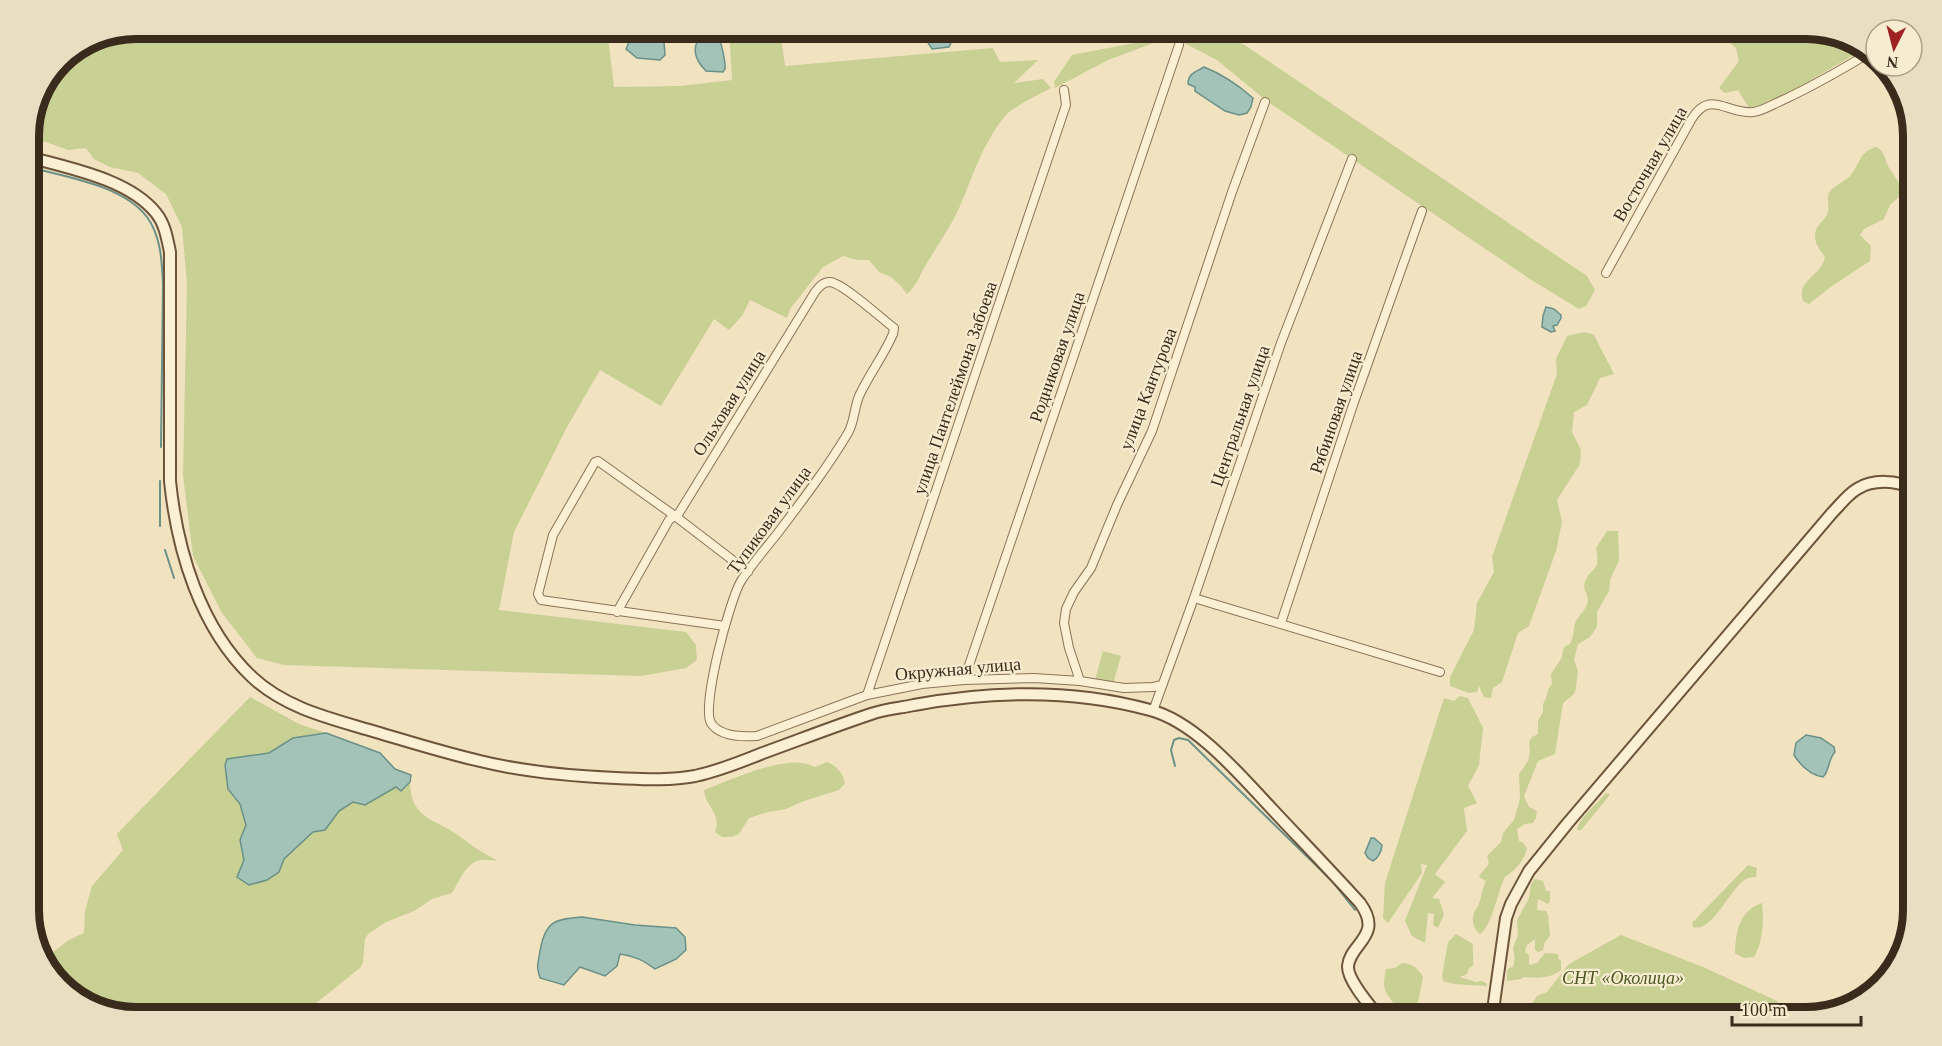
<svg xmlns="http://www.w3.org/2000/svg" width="1942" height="1046" viewBox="0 0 1942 1046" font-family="'Times New Roman',serif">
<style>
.green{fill:#c9d093}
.water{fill:#a3c3b9;stroke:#6a9188;stroke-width:1.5}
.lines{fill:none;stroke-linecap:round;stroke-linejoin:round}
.stream{stroke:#6a9188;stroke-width:2}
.street-casing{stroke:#8b7357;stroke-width:10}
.secondary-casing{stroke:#6d543a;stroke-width:14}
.street{stroke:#fbefd4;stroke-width:8}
.secondary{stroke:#fbefd4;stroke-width:10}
.labels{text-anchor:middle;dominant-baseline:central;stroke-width:4.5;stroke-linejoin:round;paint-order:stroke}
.street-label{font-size:18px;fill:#3a2b1c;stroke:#f8ecd0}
.park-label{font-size:18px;font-style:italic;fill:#4a5821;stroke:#f8ecd0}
.rim{fill:none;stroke:#3a2b1c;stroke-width:8}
</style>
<rect width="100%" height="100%" fill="#f1e2c0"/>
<path class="green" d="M136 28 607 29 614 87 681 86 732 80 729 29H780L785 66 993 48 1000 62 1038 60 1014 83 1043 79 1051 88C1040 94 1011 108 1004 117 985 141 974 171 963 199 954 222 939 243 927 263 920 274 917 286 907 294L901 286 891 277 879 272 869 260H857L843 256 823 267 790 309 787 318 750 300 742 316 729 330 714 319 661 406 600 370 567 427 514 532 499 610 686 632 696 645 697 660 686 668 641 676 284 665 257 658 222 613 193 556 183 475 187 284 182 227 166 194 138 173 110 167 94 159 86 148 68 150 46 142 29 140V129L60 60 95 37Z
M1177 29H1196L1243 44 1587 276 1595 290 1586 306 1579 309 1533 281 1268 102 1217 60 1184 43Z
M1712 29H1806L1854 40 1864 49 1763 108H1749L1738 90 1725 93 1719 88 1739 61 1736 48Z
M1150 40 1156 42 1108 60 1055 88 1054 82 1072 55Z
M1877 147C1886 153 1884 159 1889 168 1895 177 1901 183 1901 195L1890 205 1884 219 1864 229 1860 235 1871 246 1870 261 1832 286 1809 304 1803 301C1796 279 1821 277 1825 257 1820 250 1815 244 1815 236 1815 224 1825 222 1828 212 1830 205 1825 196 1831 190 1836 185 1844 182 1850 176 1861 163 1859 151 1877 147Z
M1585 332 1594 335 1614 374 1600 378 1587 405 1574 412 1572 432 1581 450 1580 464 1557 500 1562 522 1556 551 1529 626 1518 633 1502 682 1493 688 1491 698 1484 697 1479 686 1477 692 1469 693 1450 686V677L1474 630 1477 603 1494 572 1492 557 1557 374 1556 359 1567 336Z
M1607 531H1618L1619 560 1610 580 1609 591 1597 612V627L1590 637 1578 644 1574 660 1578 671 1576 688 1574 694 1563 703 1555 754 1538 761 1524 796 1529 807 1537 811 1536 818 1533 823 1525 824 1517 829 1519 841 1522 842 1527 848C1526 858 1514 872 1505 877 1498 890 1492 927 1480 934 1474 930 1471 920 1474 913 1475 910 1478 907 1479 904 1482 896 1482 889 1486 881L1479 877C1483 868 1492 868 1487 856L1501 842 1503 833 1514 820 1520 799 1519 774C1529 760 1531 759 1529 742L1532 737 1538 734V721L1543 712V704C1548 697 1546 690 1552 684L1551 674 1561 659 1564 647 1570 644C1574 637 1573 629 1576 621 1580 614 1587 609 1588 600 1588 594 1582 589 1585 582 1591 565 1601 574 1596 548Z
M1103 651 1121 656 1113 684 1095 680Z
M1460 696 1468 698 1483 728 1479 765 1468 786 1477 803 1464 808 1467 831 1435 874 1445 882 1432 898 1439 899 1444 914 1438 928 1433 925 1434 914 1428 913 1425 943 1412 936 1405 921 1427 865 1421 864 1422 873 1388 923 1383 918 1385 883 1444 698 1454 701Z
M250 697 299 724 326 733 293 738 269 753 227 759 228 789 240 804 246 825 240 840 244 860 237 877 249 885 279 872 284 859 314 831 325 830 339 811 353 802 366 805 396 787 402 791 410 782C410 792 412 802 418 809 425 819 440 824 450 830 466 840 480 853 497 860 492 861 488 860 482 860 466 861 459 882 452 893L432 899 414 911 386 922 368 934 365 939 363 961 361 967 299 1017H136L88 1006 47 970 43 960 69 940 84 933 85 911 92 886 123 850 117 834Z
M827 762C838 767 842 772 845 783L839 790 804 801 786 809 768 812 749 818 739 834 731 837H722L715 832C722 813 706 808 704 790 732 780 787 752 815 767Z
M1609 793V796L1581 830H1577C1579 818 1597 804 1605 794Z
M1748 865 1757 868 1756 877C1751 877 1746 878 1743 881 1729 891 1712 933 1693 927L1692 923Z
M1535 879 1543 881 1546 891H1550V901L1548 904 1538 899 1537 910 1546 911 1548 915 1550 936 1545 942 1543 950 1538 952 1535 950V939L1527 945 1525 952 1529 955V965L1537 963 1545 953 1558 954V958L1561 961V970C1550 979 1538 978 1524 977L1521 979 1507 981V971L1509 968 1513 967 1515 958 1513 948 1518 935 1517 920 1529 898 1531 884Z
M1762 903C1764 919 1763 943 1754 957L1744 958 1735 953C1736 931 1739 911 1762 903Z
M1456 934 1473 944C1472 952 1474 958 1473 966L1469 968 1467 974 1460 977 1476 982 1482 981 1486 983 1487 986 1454 984 1443 981 1442 976 1448 942Z
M1621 935 1703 967 1777 1001 1787 1017H1528L1531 1005 1537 996 1547 992 1569 964Z
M1402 963C1413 964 1418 968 1423 977L1415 1017H1398C1397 1001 1386 999 1384 985 1384 980 1385 974 1386 969L1395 968Z
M1793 1003 1820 1014 1807 1017H1792L1788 1012 1787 1005Z"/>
<path class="water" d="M930 29C943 28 959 29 949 47L932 49 927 41V31Z
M655 37 664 42 665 55 660 60 637 58 626 49 630 40Z
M714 40 720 41C722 46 726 65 725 69L723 72 706 71C698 63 692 53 697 42Z
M1204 67C1222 74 1238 85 1253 98L1251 107 1247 113 1239 115 1225 111 1195 91V87L1188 84C1188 73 1196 72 1204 67Z
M1546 307 1554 309 1561 315V318L1557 325 1553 326 1555 331 1551 332 1542 327 1543 316Z
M326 733 380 753 395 769 411 775 410 782 401 791 396 787 365 805 353 802 339 811 325 830 313 832 284 859 279 872 267 880 249 885 237 877 244 860 240 840 246 825 240 804 228 789 225 765 227 759 269 753 293 738Z
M1806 735 1821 738 1834 747 1835 752C1828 759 1830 770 1823 777 1811 775 1801 766 1794 755L1796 743Z
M1371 838H1374L1382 845C1382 851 1378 858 1373 861L1368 858 1365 853Z
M582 917 635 925 676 928 685 937 686 950 676 959 655 969C643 960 634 956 620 954L617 966 605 976 580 967 564 985 540 978C536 965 538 964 540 951 545 922 554 919 582 917Z"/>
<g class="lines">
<path class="stream" d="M29 167C65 177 123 185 147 217 161 236 162 262 163 284L161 447
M160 481V526
M165 550 174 578
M1175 766 1171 750 1174 740 1179 738 1188 740 1332 881 1355 910"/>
<g class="street-casing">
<path id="street" d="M1606 273 1691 120C1710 88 1727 115 1753 112 1763 111 1773 104 1783 100 1813 86 1841 70 1869 53
M1194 598 1440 672
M617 612 669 520 679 513 815 292C819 287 823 282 830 282 843 283 882 319 894 328L893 334C884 355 870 373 860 394 854 406 855 421 848 433 827 468 802 501 777 534 765 549 751 565 741 581 730 599 701 706 711 723 720 737 742 737 757 736L867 695 922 684 964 680 1034 678 1080 681 1124 688 1153 687 1162 685
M1281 623 1353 405 1422 211
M725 626 541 600 538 594 553 535 595 462 598 461 675 516 748 572
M964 680 1179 45
M1080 681 1069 648 1064 623 1066 609 1074 592 1091 568 1117 505 1152 431 1232 192 1265 102
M867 695 1066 105 1064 90
M1153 711 1194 598 1281 343 1352 159"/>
</g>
<g class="secondary-casing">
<path id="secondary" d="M29 157C68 168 129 179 156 213 165 224 167 238 170 252V481C177 550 200 628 252 677 286 709 333 719 376 732 410 742 445 753 480 761 524 772 570 776 616 778 642 779 668 781 695 776 718 771 741 762 763 753 799 740 835 726 871 714 885 709 900 708 914 705 991 691 1074 689 1150 710 1196 722 1240 775 1272 809 1301 840 1331 871 1360 903 1384 936 1350 943 1348 966 1347 980 1371 1007 1379 1017
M1492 1017 1506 918 1511 904 1529 871 1567 824 1832 513C1840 505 1847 495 1857 489 1873 479 1897 480 1913 489"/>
</g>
<use href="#street" class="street"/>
<use href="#secondary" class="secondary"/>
</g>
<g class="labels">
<g class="street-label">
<text transform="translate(1650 164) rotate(-60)">Восточная улица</text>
<text transform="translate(1057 357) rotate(-71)">Родниковая улица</text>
<text transform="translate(955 388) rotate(-71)">улица Пантелеймона Забоева</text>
<text transform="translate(1148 389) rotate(-69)">улица Кантурова</text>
<text transform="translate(729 403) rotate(-58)">Ольховая улица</text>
<text transform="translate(1336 412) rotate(-71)">Рябиновая улица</text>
<text transform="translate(1240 416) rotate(-71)">Центральная улица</text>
<text transform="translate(769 520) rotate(-54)">Тупиковая улица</text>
<text transform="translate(958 669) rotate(-5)">Окружная улица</text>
</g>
<g class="park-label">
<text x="1623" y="978">СНТ «Околица»</text>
</g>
</g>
<path d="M0 0H1942V1046H0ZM136 39H1806A97 97 0 0 1 1903 136V910A97 97 0 0 1 1806 1007H136A97 97 0 0 1 39 910V136A97 97 0 0 1 136 39Z" fill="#e9ddc2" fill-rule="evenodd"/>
<path class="rim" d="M136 39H1806A97 97 0 0 1 1903 136V910A97 97 0 0 1 1806 1007H136A97 97 0 0 1 39 910V136A97 97 0 0 1 136 39Z"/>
<g transform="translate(1894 48) rotate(186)"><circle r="28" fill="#f8ecd0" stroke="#ac9f88" stroke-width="1.5"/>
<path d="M0-4.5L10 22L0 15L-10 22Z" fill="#9f2223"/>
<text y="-9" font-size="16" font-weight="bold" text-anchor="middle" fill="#3a2b1c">N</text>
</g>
<path d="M1732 1016v9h129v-9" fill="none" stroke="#3a2b1c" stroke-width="3"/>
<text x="1741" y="1016" font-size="18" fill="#3a2b1c" stroke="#f8ecd0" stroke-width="4.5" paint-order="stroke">100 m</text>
</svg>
